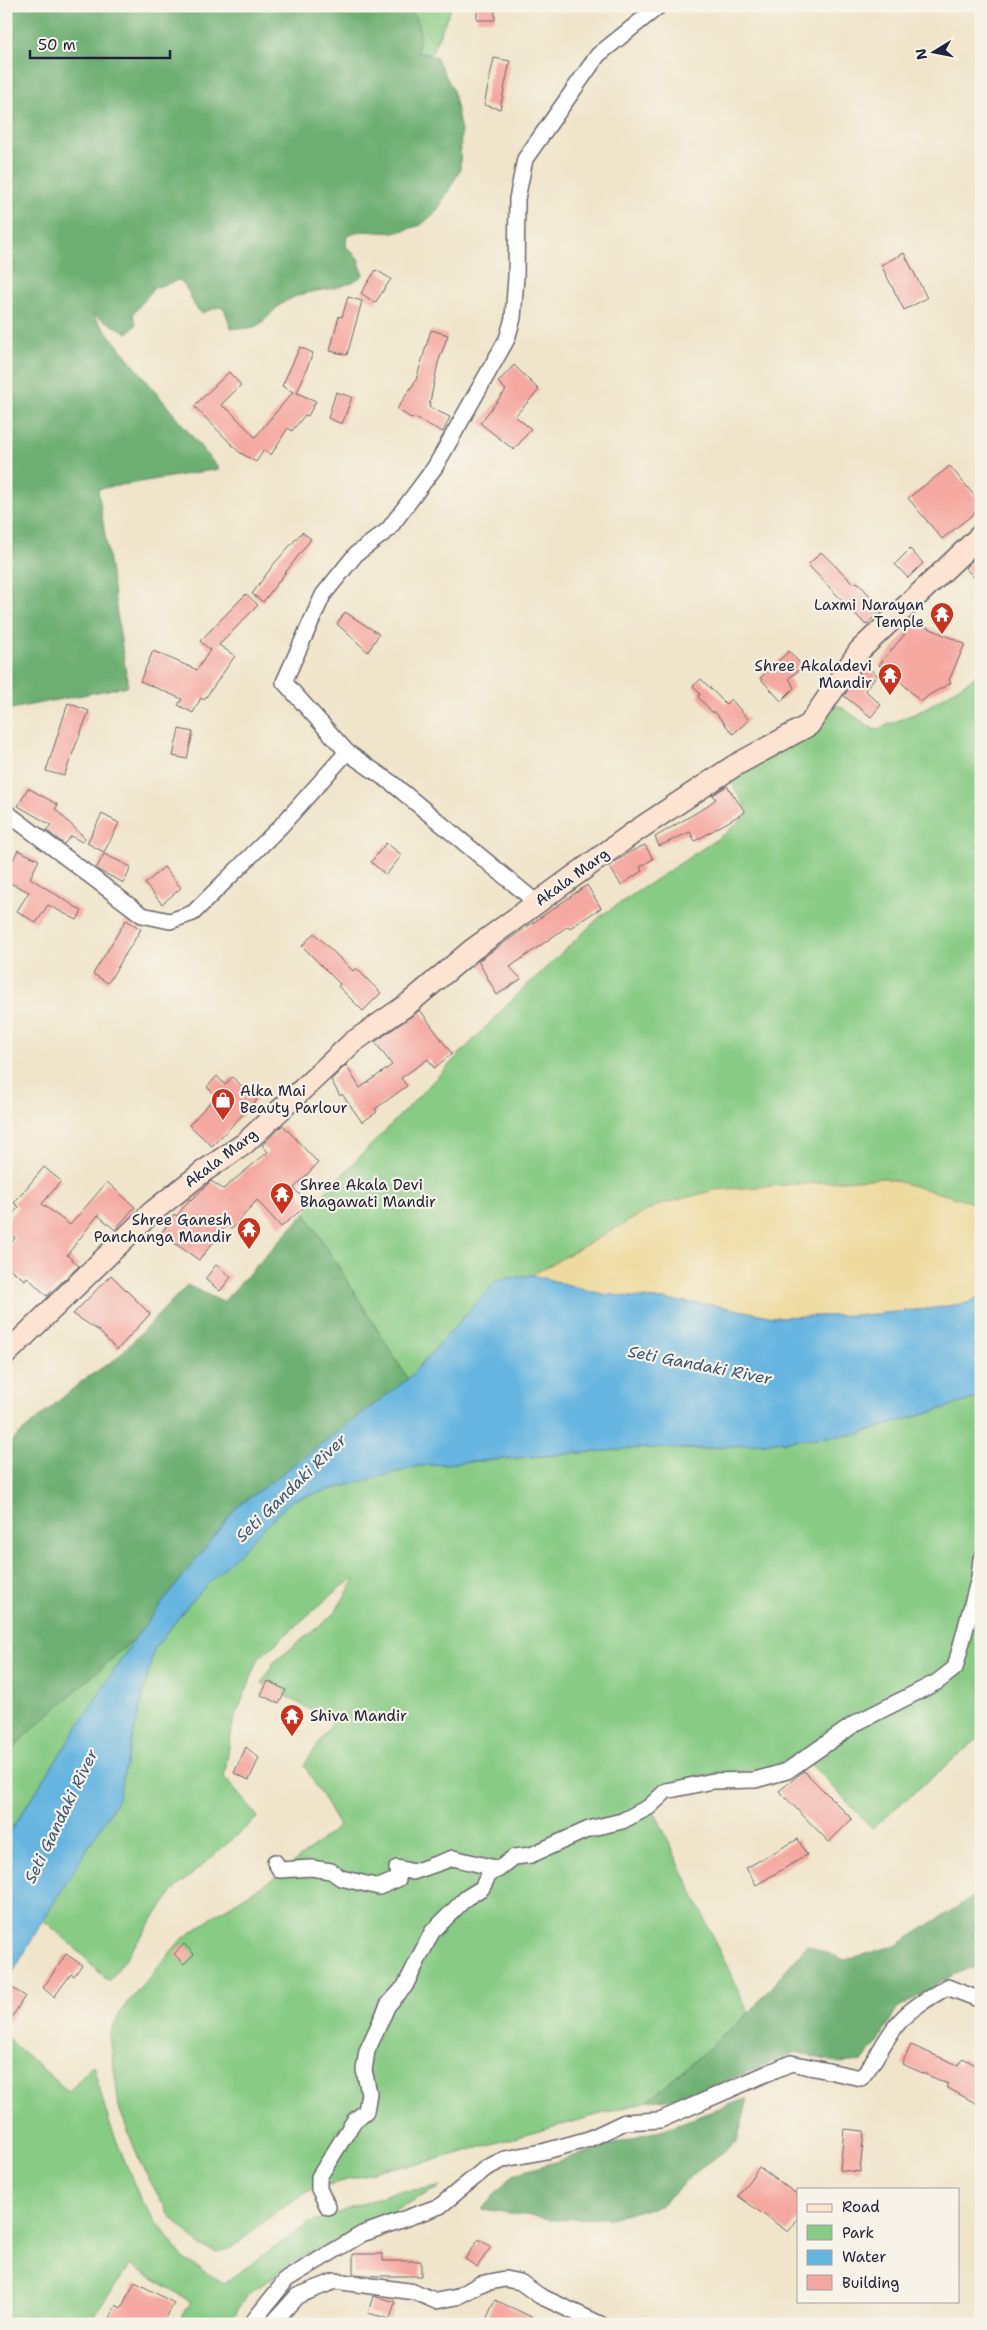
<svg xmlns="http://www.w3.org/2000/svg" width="987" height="2330" viewBox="0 0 987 2330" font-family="'Shantell Sans',sans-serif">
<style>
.green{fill:#87cb84;stroke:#547660}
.forest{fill:#6daf72;stroke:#486856}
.sand{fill:#eeda9e;stroke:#887e6c}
.water{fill:#66b5e0;stroke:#446c8e}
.building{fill:#f5a8a0}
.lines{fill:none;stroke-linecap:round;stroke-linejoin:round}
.minor-casing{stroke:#6a666d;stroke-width:18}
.secondary-casing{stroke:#6a666d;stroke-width:24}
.minor{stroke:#fff;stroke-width:15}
.secondary{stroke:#fde3d1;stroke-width:21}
.labels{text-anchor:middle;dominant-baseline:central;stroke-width:4.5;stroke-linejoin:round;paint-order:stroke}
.poi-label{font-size:15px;fill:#22223b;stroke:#f7f3e8;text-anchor:end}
.street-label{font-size:15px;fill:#22223b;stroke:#f7f3e8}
.water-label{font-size:16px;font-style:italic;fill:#3a5575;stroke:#f7f3e8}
</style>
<rect width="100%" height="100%" fill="#f7f3e8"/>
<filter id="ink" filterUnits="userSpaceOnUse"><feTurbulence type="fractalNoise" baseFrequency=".02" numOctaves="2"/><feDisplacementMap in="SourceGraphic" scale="10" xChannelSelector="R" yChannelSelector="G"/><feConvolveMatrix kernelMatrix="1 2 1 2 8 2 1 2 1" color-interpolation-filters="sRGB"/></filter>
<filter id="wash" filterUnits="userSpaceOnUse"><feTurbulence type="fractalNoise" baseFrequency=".0096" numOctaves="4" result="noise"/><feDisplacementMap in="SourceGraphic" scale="20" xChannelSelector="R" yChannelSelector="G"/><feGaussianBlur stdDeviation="1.12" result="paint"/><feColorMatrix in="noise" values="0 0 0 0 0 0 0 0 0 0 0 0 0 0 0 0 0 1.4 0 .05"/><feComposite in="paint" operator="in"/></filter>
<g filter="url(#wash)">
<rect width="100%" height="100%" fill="#f0e5ca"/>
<path class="green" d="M408 6H452L431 54 417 52 420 37 419 25Z
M981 673V1205L885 1178 715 1190 656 1206 532 1275 497 1280 408 1379 305 1213 520 992 602 915 726 833 749 813 729 778 833 702 875 730 921 711Z
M981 1397V1736L872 1828 823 1776 797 1753 773 1767 677 1780 646 1798 658 1819 749 2013 648 2101 434 2160 410 2166 391 2167 308 2191 276 2212 232 2248 217 2252 200 2246 170 2216 141 2165 119 2108 110 2035 120 2012 181 1940 218 1913 276 1877 339 1826 304 1765 333 1722 262 1683 273 1663 334 1614 356 1578 339 1588 259 1658 233 1723 224 1777 258 1817 174 1890 109 1982 69 1942 43 1920 118 1798 154 1649 193 1599 292 1500 419 1466 641 1448 699 1449 858 1434Z
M135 1638 6 1838V1756L27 1734Z
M6 2037 69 2092 93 2065 109 2122 141 2201 185 2260 224 2283 308 2224 394 2192 440 2187 300 2258 246 2296 229 2324H204L182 2317 191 2302 131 2265 95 2313 92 2324H6Z"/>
<path class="forest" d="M6 6H408L419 25 420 37 417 52 436 57 453 90 461 132 460 170 437 211 421 225 395 233 362 231 347 236 346 246 358 258 363 275C341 293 314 287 290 299 264 311 269 333 231 328L224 308 219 307 202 313C190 306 191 288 179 280L154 288 133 314 136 325 128 333 92 314 219 469 98 489 128 686 6 710Z
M305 1213 408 1379 236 1508 135 1638 27 1734 6 1756V1446L82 1381 117 1358 187 1285 223 1302Z
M981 1892V1965L953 1975 896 2010 878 2042 863 2061 838 2063 796 2052 688 2097 648 2101 749 2013 807 1945 845 1960 897 1945Z
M748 2098 737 2142 697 2171 660 2206 609 2218 551 2219 482 2209 512 2175 667 2128Z"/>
<path class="sand" d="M885 1178 981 1205V1295L968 1303 928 1309 864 1315 773 1317 715 1305 602 1294 532 1275 656 1206 715 1190Z"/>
<path class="water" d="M532 1275 602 1294 715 1305 773 1317 864 1315 928 1309 968 1303 981 1296V1397L858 1434 699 1449 641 1448 419 1466 292 1500 193 1599 154 1649 118 1799 43 1920 6 1985V1838L135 1638 236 1508 408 1379 497 1280Z"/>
<g id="blocks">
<path class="building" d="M477 6H495V20H477Z
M494 58 510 61 500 109 484 105Z
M904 253 927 298 904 310 881 265Z
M376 270 391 279 375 303 361 293Z
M348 297 362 301 347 355 330 351 339 316 342 317Z
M431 330 448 335 438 363 429 407 450 417 443 432 413 417 412 419 397 409 416 380Z
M300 347 313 353 297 393 316 401 308 416 305 415 292 431 288 428 271 455 264 450 256 462 239 452 194 406 229 372 241 385 221 405 230 411 255 437 293 392 282 386Z
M514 365 539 390 515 416 531 429 514 450 480 423 506 390 498 382Z
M336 392 352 397 342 424 328 418Z
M950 466 981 504V508L942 539 908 498Z
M302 532 311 539 263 602 252 594 273 565Z
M910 549 923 563 908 578 895 564Z
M821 552 854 584 857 582 883 609 866 625 808 565Z
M981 552V584L965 568Z
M246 594 258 605 219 645 235 656 204 700 201 698 193 713 178 705 182 699 140 681 153 651 197 670 210 650 200 641Z
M345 612 379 634 368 652 337 624Z
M910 620 965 644 949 680 951 683 929 695 921 702 893 674 892 675 879 665 904 635Z
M789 651 803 667 789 678 794 688 781 701 760 678Z
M865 665 877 675 865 690 881 705 871 717 844 696Z
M701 679 726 704 731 699 749 720 733 734 714 711 713 713 698 697 700 694 693 686Z
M68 703 89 711 64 776 46 771Z
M179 729 193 732 187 759 173 756Z
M727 786 745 812 695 841 690 832 659 846 655 837 704 808 716 799 713 795Z
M28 788 58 805 55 809 85 838 82 842 71 836 64 844 46 830 51 825 18 806Z
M102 814 119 823 104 852 87 843Z
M386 843 402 855 386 875 371 862Z
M645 845 653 859 640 867 642 871 621 885 609 866 630 852Z
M18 850 39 860 30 878 82 911 77 920 48 905 36 923 17 911 29 892 6 881V874Z
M104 854 131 867 124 883 96 869Z
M164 867 181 888 162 904 145 884Z
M587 885 601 908 570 928 568 926 510 967 521 979 497 995 478 961Z
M126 920 141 929 108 983 93 974Z
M314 933 353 971 356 968 381 993 363 1011 338 986 340 984 302 946Z
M420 1010 452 1054 434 1068 428 1059 401 1078 407 1086 375 1109 377 1112 362 1122 342 1094 340 1096 331 1080 346 1065 360 1088 392 1065 375 1042Z
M217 1076 225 1085 232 1077 257 1100 212 1146 189 1125 216 1096 207 1087Z
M283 1125 318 1163 294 1188 308 1204 281 1227 257 1200 232 1229 227 1225 199 1260 161 1234 174 1214 177 1216 190 1199 191 1200 211 1181 223 1189 268 1152 262 1145Z
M44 1167 61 1181 42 1204 70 1225 107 1182 135 1207 115 1230 98 1215 67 1255 79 1266 47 1296 27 1277 25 1280 6 1266V1249L15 1238 6 1231V1221L19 1207 14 1203Z
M216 1265 231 1277 220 1291 205 1279Z
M111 1275 150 1314 117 1350 99 1331 73 1314Z
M268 1681 286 1690 279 1704 261 1695Z
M246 1747 259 1758 249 1780 234 1773Z
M804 1771 852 1819 829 1842 779 1791Z
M798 1839 807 1855 756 1885 746 1868Z
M184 1944 194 1954 184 1964 174 1954Z
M66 1954 82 1965 74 1976 71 1974 54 1997 43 1988Z
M6 1984 25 1996 6 2027Z
M911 2045 958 2065 963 2058 981 2068V2106L946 2087 948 2084 902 2064Z
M844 2129 864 2131 860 2172 840 2170Z
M759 2167 798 2195V2218L788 2232 738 2196Z
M479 2239 491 2247 477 2267 465 2259Z
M353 2254H383V2261H421V2276H378L353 2274Z
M135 2282 174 2303 163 2324H112L114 2320 109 2318 116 2305 121 2308Z
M373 2296 395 2302 390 2319 368 2313Z
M495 2300 547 2324H484Z"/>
</g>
</g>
<g filter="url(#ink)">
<use href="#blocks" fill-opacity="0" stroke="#6a666d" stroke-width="1"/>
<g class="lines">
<g class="minor-casing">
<path id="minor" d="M6 812 142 915 170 921 193 913 280 827 347 752
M537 903 393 784 347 752 284 682 323 595 356 554 388 530 435 467 507 339 513 318 516 277 517 199 525 159 598 55 659 6
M275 1862 280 1870 311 1868 331 1871 341 1878 379 1887 398 1879 397 1868 413 1872 453 1858 499 1869
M328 2207 319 2189V2177L354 2121 366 2111 369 2093 364 2070 367 2051 388 2005 405 1986 432 1932 466 1898 482 1888 489 1874 499 1869 514 1857 531 1855 589 1829 622 1821 649 1807 666 1791 713 1781 755 1780 787 1771 856 1723 937 1682 955 1668 979 1578 981 1559
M251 2324 287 2279 362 2234 440 2206 486 2168 505 2159 546 2151 589 2139 625 2122 660 2120 791 2063 861 2078C877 2060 884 2039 900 2021 912 2007 931 1997 947 1987L981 2000
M272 2324 297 2296 335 2281 415 2292 436 2301 457 2297 480 2284 505 2279 520 2282 540 2296 600 2324"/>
</g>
<g class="secondary-casing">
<path id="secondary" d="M6 1354 151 1213 204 1171 244 1144 353 1042 408 1004 472 950 636 831 734 766 809 725 860 650 981 535"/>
</g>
<use href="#minor" class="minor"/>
<use href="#secondary" class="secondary"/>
</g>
</g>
<defs>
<g id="temple-pin" transform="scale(1.25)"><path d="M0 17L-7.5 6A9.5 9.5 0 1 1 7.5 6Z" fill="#c8321e" stroke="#f7f3e8"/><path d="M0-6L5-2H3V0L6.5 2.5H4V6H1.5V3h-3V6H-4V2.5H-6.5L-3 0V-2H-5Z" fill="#fff"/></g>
<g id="shop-pin" transform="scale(1.25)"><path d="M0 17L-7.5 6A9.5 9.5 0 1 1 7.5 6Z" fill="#c8321e" stroke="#f7f3e8"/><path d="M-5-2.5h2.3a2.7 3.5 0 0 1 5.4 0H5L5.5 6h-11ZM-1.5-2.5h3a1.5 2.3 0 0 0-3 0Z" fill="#fff"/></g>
</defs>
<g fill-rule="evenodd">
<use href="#temple-pin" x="942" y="614"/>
<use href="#temple-pin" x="890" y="675"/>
<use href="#shop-pin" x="223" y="1100"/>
<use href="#temple-pin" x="282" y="1194"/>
<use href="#temple-pin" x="249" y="1229"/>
<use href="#temple-pin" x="292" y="1716"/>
</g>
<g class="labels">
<g class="poi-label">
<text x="924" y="605">Laxmi Narayan<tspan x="924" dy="17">Temple</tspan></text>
<text x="872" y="666">Shree Akaladevi<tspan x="872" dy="17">Mandir</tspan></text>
<text x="240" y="1091" text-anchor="start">Alka Mai<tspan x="240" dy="17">Beauty Parlour</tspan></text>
<text x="300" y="1185" text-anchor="start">Shree Akala Devi<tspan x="300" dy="17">Bhagawati Mandir</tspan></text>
<text x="232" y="1220">Shree Ganesh<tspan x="232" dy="17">Panchanga Mandir</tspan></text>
<text x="310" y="1716" text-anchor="start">Shiva Mandir</text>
</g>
<g class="street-label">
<text transform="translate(572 877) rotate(-36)">Akala Marg</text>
<text transform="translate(221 1158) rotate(-37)">Akala Marg</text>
</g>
<g class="water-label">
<text transform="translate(700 1365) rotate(11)">Seti Gandaki River</text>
<text transform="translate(291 1488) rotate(-44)">Seti Gandaki River</text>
<text transform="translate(61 1816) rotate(-64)">Seti Gandaki River</text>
</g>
</g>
<rect width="987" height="2330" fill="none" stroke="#f7f3e8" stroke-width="25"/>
<rect x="797" y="2188" width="162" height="115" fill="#f7f3e8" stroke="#a29fa3"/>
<rect x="807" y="2204" width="25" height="8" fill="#fde3d1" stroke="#a29fa3"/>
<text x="842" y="2212" font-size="15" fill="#22223b">Road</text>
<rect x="807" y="2225" width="25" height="15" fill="#87cb84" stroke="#a29fa3"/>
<text x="842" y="2238" font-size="15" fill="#22223b">Park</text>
<rect x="807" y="2250" width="25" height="15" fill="#66b5e0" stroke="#a29fa3"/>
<text x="842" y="2262" font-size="15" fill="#22223b">Water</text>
<rect x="807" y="2275" width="25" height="15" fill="#f5a8a0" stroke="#a29fa3"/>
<text x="842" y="2288" font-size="15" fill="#22223b">Building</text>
<g transform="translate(934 52) rotate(260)" stroke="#f7f3e8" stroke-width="4" paint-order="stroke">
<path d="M0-4L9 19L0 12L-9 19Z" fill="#22223b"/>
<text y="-8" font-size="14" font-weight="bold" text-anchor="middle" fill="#22223b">N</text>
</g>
<path d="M30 50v8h140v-8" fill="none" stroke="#22223b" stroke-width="2.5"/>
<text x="38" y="50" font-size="15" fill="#22223b" stroke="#f7f3e8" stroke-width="4" paint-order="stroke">50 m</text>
</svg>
